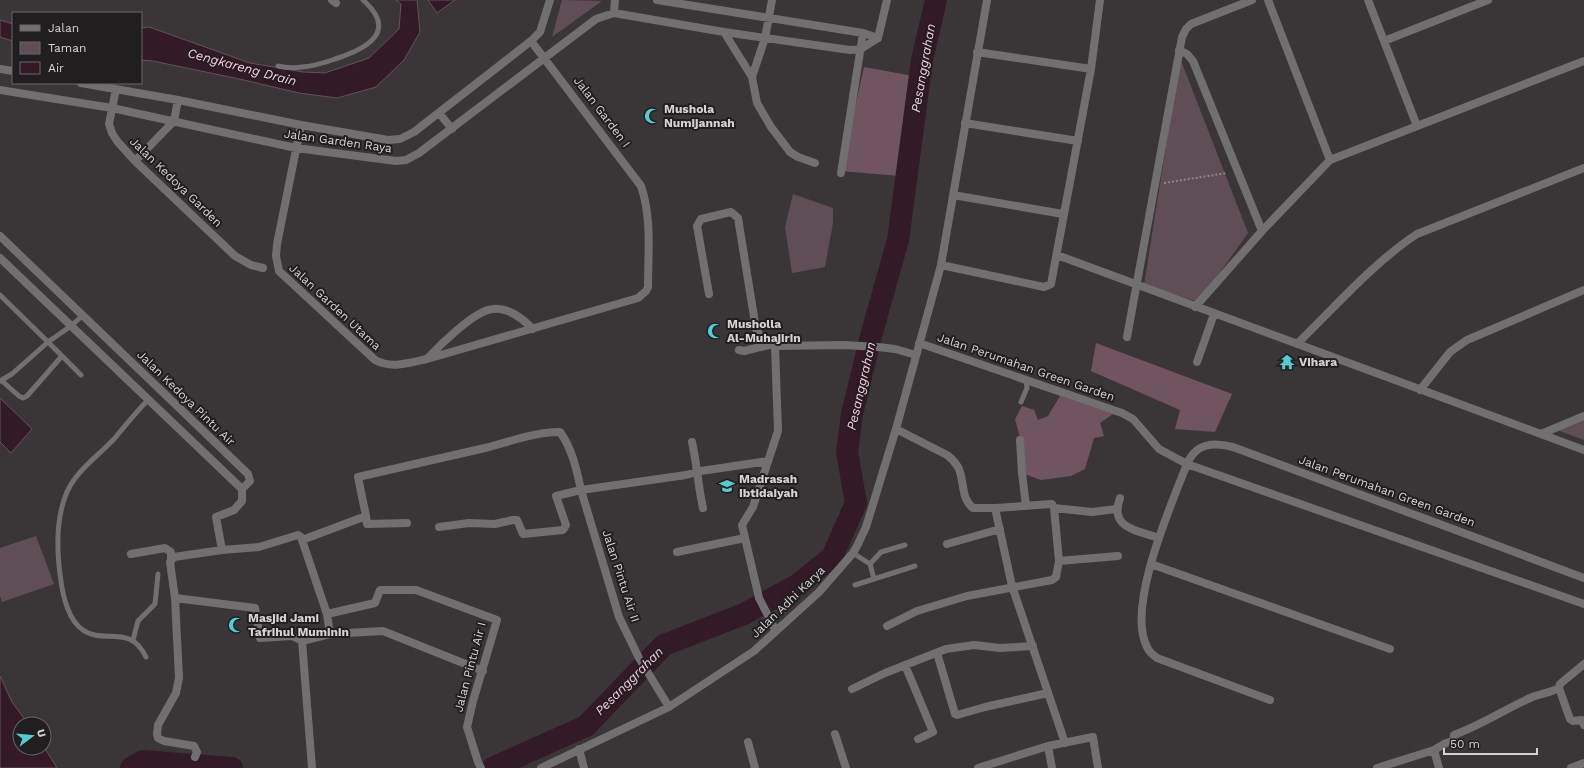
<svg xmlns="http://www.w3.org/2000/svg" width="1584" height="768" viewBox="0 0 1584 768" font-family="'Work Sans',sans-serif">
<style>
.green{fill:#604e56}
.forest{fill:#705561}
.water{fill:#321b26;stroke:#63525a}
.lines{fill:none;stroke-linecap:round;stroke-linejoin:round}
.river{stroke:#321b26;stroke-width:22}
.path{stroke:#8c898a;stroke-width:2;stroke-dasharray:2 2;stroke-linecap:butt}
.service{stroke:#716f70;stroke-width:5}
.minor{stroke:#716f70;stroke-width:8}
.labels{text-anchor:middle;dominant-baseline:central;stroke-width:4;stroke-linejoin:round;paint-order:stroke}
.poi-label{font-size:12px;font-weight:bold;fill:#d4d2d3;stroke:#201e1f;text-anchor:start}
.street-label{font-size:12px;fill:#d4d2d3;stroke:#201e1f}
.water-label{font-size:13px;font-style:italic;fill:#fdc6df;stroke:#201e1f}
</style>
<rect width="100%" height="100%" fill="#3a3638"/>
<path class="green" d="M562 0 602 1 552 37Z
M1180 58 1248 233 1199 302 1144 285Z
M793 194 833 208V223L825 267 792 273 785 227Z
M1584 419V440L1557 430Z
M36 536 54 584 2 602 0 596V548Z"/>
<path class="forest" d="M864 67 913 76 900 176 841 171Z
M1096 343 1232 394 1215 432 1175 429 1180 410 1091 371Z
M1060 396 1113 414 1100 423 1104 436 1094 438 1085 469 1071 476 1041 480 1019 472 1023 448 1015 419 1022 406 1034 410 1038 420 1048 416Z"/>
<path class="water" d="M396 0H417L420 32 404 60 376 87 337 98 299 93 244 80 153 61 141 60V28L149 27 250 63 303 72 325 73 369 58 399 29 401 4Z
M428 0H455L437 13Z
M0 20 13 24V41L0 37Z
M0 398 32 429 11 453 0 442Z
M0 676 12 702 28 724H20V748L44 747 57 768H0Z"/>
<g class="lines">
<path class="river" d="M131 768 143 761 232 768
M492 768 586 726 664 645 744 614 797 585 832 557 856 503 847 452 852 414 871 336 898 240 922 60 936 0"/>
<path class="path" d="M1164 183 1227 173"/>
<path class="service" d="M278 66C286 68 294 68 302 67 314 66 324 63 335 59 366 49 399 32 363 0
M0 295 48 342 71 326 82 316
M0 381 12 374 48 342 81 375
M2 381 19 396 23 398 27 396 62 356
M1021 402 1027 388 1026 379
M853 553 870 564 881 552 905 545
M870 564 874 579
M855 585 915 566
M133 640 138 621 155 604 158 574
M146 657C130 623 103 645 83 630 69 621 63 597 61 581 57 555 56 522 65 497 73 473 97 457 114 439 125 426 136 412 148 400"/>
<path class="minor" d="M332 0 336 3
M657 0 863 33 878 38
M1268 0 1330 160
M1368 0 1417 126
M614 13 615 0
M724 32 752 77 757 103 771 127 790 152 798 157 815 163
M878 38 887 0
M1384 41 1488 0
M1179 50 1187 54 1193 61 1262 231
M977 52 1091 69
M0 69 13 71
M752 77 765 38 772 0
M81 83 178 100 301 125 388 140 400 139 414 132 531 41 540 32 550 0
M116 89 109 124 112 133 117 141 135 161 235 256 251 265 263 268
M0 90 112 108 296 148 396 161 406 160 419 153 596 19 614 13 724 32 850 50 861 49 878 38
M439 113 452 129
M965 123 1078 141
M301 125 277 244 276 256 279 271 375 360C392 369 408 363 427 359L638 298 646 291 648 287C648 254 652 218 641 186L531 41
M135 161 174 121 178 100
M841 173 863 33
M953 195 1063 214
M0 236 248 474 250 481 242 489
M1057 255 1584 450
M0 258 242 489
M941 265 1044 287 1051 284 1091 69 1100 0
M709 294 697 226 701 219 731 212 738 218 756 329C761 337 765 344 775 346L845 345 878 347 895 349 916 355
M1195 307 1262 231 1330 160 1584 61
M1127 337 1182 37 1186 29 1191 24 1252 0
M919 343 1122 413 1133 419 1159 449 1187 464 1584 604
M1297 344C1334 308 1374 262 1417 234L1584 168
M775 346 778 431 753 507 742 525 759 598 776 631
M739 350 744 351 769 345
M428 358C440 345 475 310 493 309 508 307 523 319 533 329
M1197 362 1214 314
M1420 390 1450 352 1467 340 1584 290
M896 429 947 455C951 458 955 462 958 467 965 480 960 498 973 508H995L1052 504 1054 508 1059 561
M1541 434 1584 416
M1020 440 1022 473 1026 506
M692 442C697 464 698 486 703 508
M242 489V501L234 510 216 517 222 550 174 557 170 562 175 598 255 608 260 638 292 636 302 641 330 634 327 614 375 603 380 590H416L497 620 473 701 467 727 478 762 481 768
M1120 498C1109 528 1136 530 1159 538
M995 508 1012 586 1065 743
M1054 508 1092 512 1116 509
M366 516 358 477C400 467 443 458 485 448 509 442 534 432 560 432 572 448 577 471 581 490L619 617 639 658 669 707
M439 527 469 523 495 524 513 520H517L523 534 563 530 566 525 556 496 581 490 686 475 701 471 768 461
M302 540 366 516 367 524 407 523
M947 544 1000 529
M222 550 259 547 298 535 301 537 327 614
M677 552 745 538
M131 554 165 548 171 552V560
M1151 564 1390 649
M175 598 179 678 176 693 158 725 157 734 158 738 164 741 194 746 197 752 195 757
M887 626 917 611 967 596 1052 580 1056 577 1059 561 1118 556
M330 634 383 631 483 671
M302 641 312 768
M937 653 955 714 957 715 985 707 1048 693
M905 665 933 732 918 739
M1559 688 1570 719 1573 721 1582 720 1584 725
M852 689 885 673 946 649 974 645 1000 648 1033 646
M1270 700 1157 658C1153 655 1149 652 1147 647 1126 607 1171 505 1187 464 1196 443 1213 442 1233 447L1584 578
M835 734 846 768
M748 742 755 768
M1048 746 1052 768
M579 749 584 768
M1434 750 1439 768
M541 768 669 707 754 651 819 592 853 553 858 544 866 527 896 429 941 265 987 0
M978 768 1048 746 1093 737 1098 768
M1377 768 1434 750 1446 743 1453 741 1454 735C1481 725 1504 710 1530 698 1539 694 1550 693 1559 688L1560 684 1584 664
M1571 768 1584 763"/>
</g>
<defs>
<g id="mosque-bare" transform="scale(1.2)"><path d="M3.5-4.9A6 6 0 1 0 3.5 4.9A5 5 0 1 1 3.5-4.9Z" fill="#51ccd1" stroke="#201e1f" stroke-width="2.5" paint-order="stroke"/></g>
<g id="temple-bare" transform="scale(1.2)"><path d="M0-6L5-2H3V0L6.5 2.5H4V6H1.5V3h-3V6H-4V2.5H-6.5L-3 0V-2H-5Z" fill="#51ccd1" stroke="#201e1f" stroke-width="2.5" paint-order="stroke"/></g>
<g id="school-bare" transform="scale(1.2)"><path d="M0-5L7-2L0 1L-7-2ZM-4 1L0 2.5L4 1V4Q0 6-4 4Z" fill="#51ccd1" stroke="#201e1f" stroke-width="2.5" paint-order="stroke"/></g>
</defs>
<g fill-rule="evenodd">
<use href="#mosque-bare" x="652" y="116"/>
<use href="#mosque-bare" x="715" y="331"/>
<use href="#temple-bare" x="1287" y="362"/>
<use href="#school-bare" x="727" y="486"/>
<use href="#mosque-bare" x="236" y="625"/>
</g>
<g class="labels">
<g class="poi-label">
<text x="664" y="109">Mushola<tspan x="664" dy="14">Numijannah</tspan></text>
<text x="727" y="324">Musholla<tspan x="727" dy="14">Al-Muhajirin</tspan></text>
<text x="1299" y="362">Vihara</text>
<text x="739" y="479">Madrasah<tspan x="739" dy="14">Ibtidaiyah</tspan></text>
<text x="248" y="618">Masjid Jami<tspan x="248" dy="14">Tafrihul Muminin</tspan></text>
</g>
<g class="street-label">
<text transform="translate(602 112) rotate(53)">Jalan Garden I</text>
<text transform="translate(338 141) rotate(8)">Jalan Garden Raya</text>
<text transform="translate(176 182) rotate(44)">Jalan Kedoya Garden</text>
<text transform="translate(335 307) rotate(43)">Jalan Garden Utama</text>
<text transform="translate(1026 367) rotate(19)">Jalan Perumahan Green Garden</text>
<text transform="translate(186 398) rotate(44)">Jalan Kedoya Pintu Air</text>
<text transform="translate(1387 491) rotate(20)">Jalan Perumahan Green Garden</text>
<text transform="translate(621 576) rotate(72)">Jalan Pintu Air II</text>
<text transform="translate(788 602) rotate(-44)">Jalan Adhi Karya</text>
<text transform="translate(470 667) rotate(-75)">Jalan Pintu Air I</text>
</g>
<g class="water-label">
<text transform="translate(242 67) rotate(15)">Cengkareng Drain</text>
<text transform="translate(923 68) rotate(-80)">Pesanggrahan</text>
<text transform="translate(861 386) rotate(-77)">Pesanggrahan</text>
<text transform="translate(629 681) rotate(-45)">Pesanggrahan</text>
</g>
</g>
<rect x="12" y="12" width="130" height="72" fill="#201e1f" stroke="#686667"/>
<rect x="20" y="25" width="20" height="6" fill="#716f70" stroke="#686667"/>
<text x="48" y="32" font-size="12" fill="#d4d2d3">Jalan</text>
<rect x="20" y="42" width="20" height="12" fill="#604e56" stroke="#686667"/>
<text x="48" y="52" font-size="12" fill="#d4d2d3">Taman</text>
<rect x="20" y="62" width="20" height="12" fill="#321b26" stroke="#686667"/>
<text x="48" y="72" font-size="12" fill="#d4d2d3">Air</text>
<g transform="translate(32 736) rotate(74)"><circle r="19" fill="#201e1f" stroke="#686667"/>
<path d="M0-3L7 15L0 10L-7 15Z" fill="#51ccd1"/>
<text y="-6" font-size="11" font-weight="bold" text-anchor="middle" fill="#d4d2d3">U</text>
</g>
<path d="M1444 748v6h93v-6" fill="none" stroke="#d4d2d3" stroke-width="2"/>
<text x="1450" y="748" font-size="12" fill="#d4d2d3" stroke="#201e1f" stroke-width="3" paint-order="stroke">50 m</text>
</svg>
